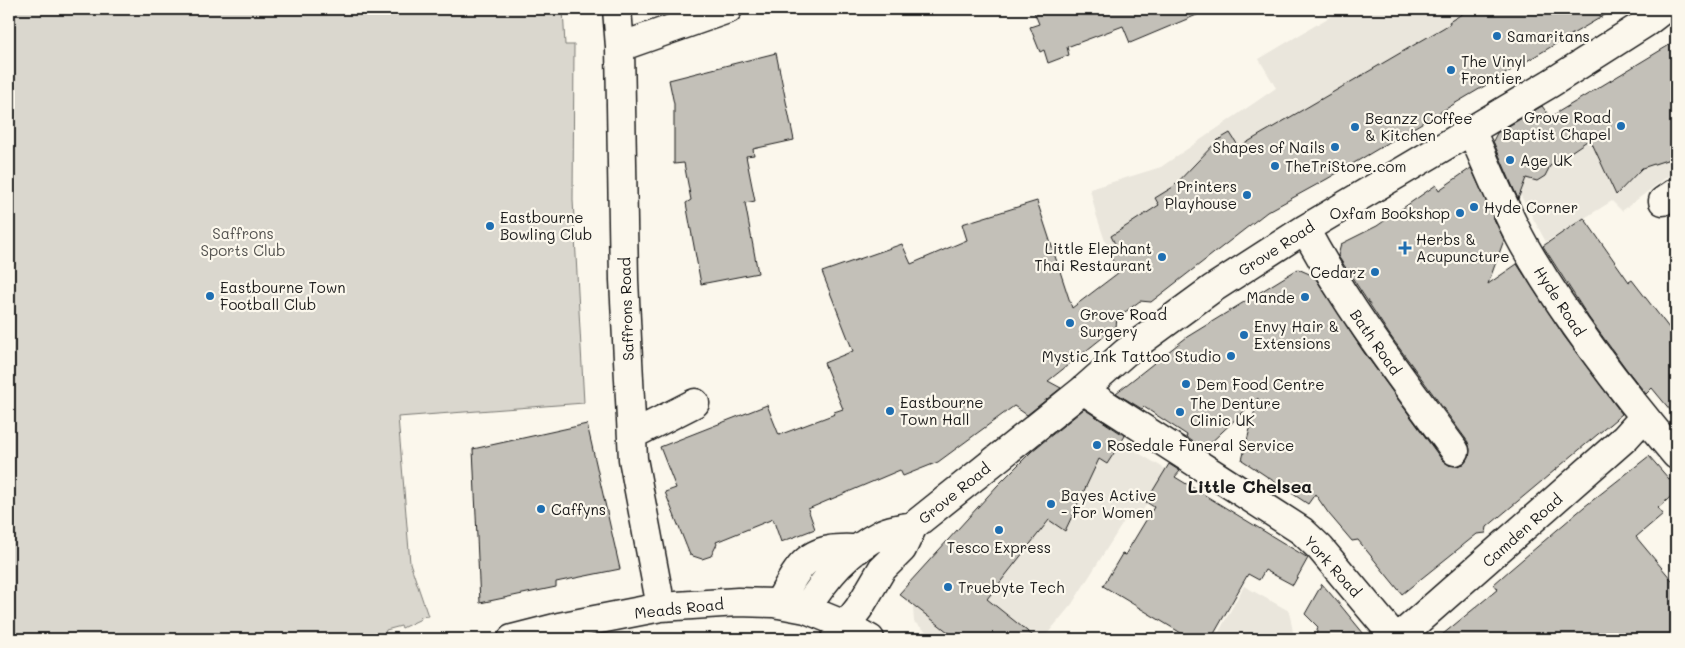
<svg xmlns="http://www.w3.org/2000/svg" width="1685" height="648" viewBox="0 0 1685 648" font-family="Mali,sans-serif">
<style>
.built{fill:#eae6dc}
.green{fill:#dad7ce;stroke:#7b7a75}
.building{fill:#c3c0b8;stroke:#1c1c1c}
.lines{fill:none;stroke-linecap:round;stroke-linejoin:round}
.minor-casing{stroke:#1c1c1c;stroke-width:31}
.minor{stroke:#fbf7ec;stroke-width:28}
.poi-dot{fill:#1f6fb2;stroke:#fbf7ec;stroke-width:2}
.labels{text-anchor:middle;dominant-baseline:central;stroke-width:4.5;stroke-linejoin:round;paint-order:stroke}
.poi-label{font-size:15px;fill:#1c1c1c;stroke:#fbf7ec;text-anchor:start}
.park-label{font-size:15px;fill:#555451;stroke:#fbf7ec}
.street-label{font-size:15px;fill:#1c1c1c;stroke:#fbf7ec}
.quarter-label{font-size:18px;font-weight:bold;fill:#1c1c1c;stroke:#fbf7ec}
</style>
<rect width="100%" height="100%" fill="#fbf7ec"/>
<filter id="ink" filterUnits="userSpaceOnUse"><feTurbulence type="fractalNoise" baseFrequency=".02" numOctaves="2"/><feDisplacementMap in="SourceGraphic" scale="10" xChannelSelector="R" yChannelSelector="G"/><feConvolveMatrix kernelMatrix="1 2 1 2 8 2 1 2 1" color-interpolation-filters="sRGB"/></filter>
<g filter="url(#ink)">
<path class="built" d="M1343 9H1615L1335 175 1267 212 1151 302 1140 301 1118 273 1108 250 1096 214 1090 189 1161 167 1276 88 1259 59Z
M1676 41V170L1622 211 1612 201 1546 242 1499 156 1506 143Z
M1090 424 1167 470 1137 520 1128 515 1072 604 1043 639H936L914 622 913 608 988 516Z
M1244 586 1289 611 1293 632 1304 639H1215Z"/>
<path class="green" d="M9 9H563L565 45H574L573 200 584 403 398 417 410 563 428 616 420 617 421 619 402 628 401 626 386 630 383 639H9Z"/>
<path class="building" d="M1033 9H1211L1130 43 1123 26 1067 47 1069 55 1048 63 1044 50 1040 52 1030 27 1039 24Z
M1470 9H1615L1327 179 1267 212 1151 302 1140 301 1117 318 1116 327 1048 381 1061 388 1027 415 1014 406 938 462 903 476 900 470 808 509 815 529 781 542 773 519 716 542 717 544 711 556 702 559 690 555 665 492 676 488 660 447 767 405 779 435 835 414 834 412 843 409 824 363 853 351 822 272 902 244 911 264 967 240 962 224 1037 201 1072 308 1118 273 1108 250 1115 244 1111 236 1159 205 1155 198 1173 187 1218 140 1230 133 1239 147 1450 24 1449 22Z
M1676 41V157L1642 168 1616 195 1590 139 1550 166 1545 176 1537 181 1526 178 1518 199 1493 141 1497 133 1542 106 1550 117Z
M776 53 794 140 753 149 754 155 746 156 755 201 745 203 758 273 701 284 686 203 691 200 684 163 674 164V104L669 80Z
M1471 168 1504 240 1488 284 1517 264 1564 336 1622 414 1487 527 1486 533 1477 534 1402 594 1358 540 1352 541 1329 514 1315 494 1308 504 1242 460 1258 398 1204 449 1186 437 1187 435 1144 407 1142 409 1116 393 1187 337 1298 269 1314 276 1363 351 1442 460 1449 465 1457 466 1464 464 1469 457 1470 449 1468 442 1389 334 1338 256 1341 244 1377 226 1436 185 1439 190Z
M1584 218 1629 282 1632 280 1676 337V417L1652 388 1646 394 1627 370 1589 318 1543 246Z
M1084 409 1125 436 1107 464 1099 459 1065 531 1049 520 987 599 1037 639H957L899 594 997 486 1032 451Z
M587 424 620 569 556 582V587L480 603 473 449Z
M1649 456 1676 487V492L1658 508 1663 514 1636 537 1676 585V629L1664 639H1437L1498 589 1494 584 1510 570 1584 507Z
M1169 464 1180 471 1175 477 1308 558 1293 585 1265 570 1259 580 1248 574 1211 639H1191L1103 586 1122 554 1125 555 1154 507 1146 502Z
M1322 584 1341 606 1368 639H1315L1318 627 1305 614Z"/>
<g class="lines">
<g class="minor-casing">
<path id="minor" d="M617 9 620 47 624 280 633 459 661 607
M620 47 728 9
M1471 130C1488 168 1504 209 1524 245 1567 320 1620 389 1676 455
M1663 201 1676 192
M1305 229C1347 308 1402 379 1455 451
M1083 390 1302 531 1320 548 1396 639
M632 435 695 403
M778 604C792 580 800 555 830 550 839 548 849 549 858 549
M806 609C827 576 847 551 883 533 892 529 904 528 913 526
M512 639 559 627 661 607 738 602 774 603 806 609 845 625 870 639
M835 639 859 608 882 569 902 549 913 526 1083 390 1126 352 1212 289 1305 229 1551 83 1647 22 1664 9
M1397 639 1625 438 1644 417"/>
</g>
<use href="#minor" class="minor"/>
</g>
</g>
<g class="poi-dot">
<circle cx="1497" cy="36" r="5"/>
<circle cx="1451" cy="70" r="5"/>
<circle cx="1621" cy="126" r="5"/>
<circle cx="1355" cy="127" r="5"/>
<circle cx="1335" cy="147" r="5"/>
<circle cx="1510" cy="160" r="5"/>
<circle cx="1275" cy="166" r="5"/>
<circle cx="1247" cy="195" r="5"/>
<circle cx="1474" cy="207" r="5"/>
<circle cx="1460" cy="213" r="5"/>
<circle cx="490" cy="226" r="5"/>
<path d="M1402.5 240.5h5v5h5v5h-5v5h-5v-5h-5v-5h5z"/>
<circle cx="1162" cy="257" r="5"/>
<circle cx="1375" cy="272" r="5"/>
<circle cx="210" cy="296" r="5"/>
<circle cx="1305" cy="297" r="5"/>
<circle cx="1070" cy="323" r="5"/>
<circle cx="1244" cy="335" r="5"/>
<circle cx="1231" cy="356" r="5"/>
<circle cx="1186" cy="384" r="5"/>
<circle cx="890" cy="411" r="5"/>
<circle cx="1180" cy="412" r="5"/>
<circle cx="1097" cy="445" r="5"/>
<circle cx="1051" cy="504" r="5"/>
<circle cx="541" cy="509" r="5"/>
<circle cx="999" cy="530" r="5"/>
<circle cx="948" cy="587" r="5"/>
</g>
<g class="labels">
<g class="poi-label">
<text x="1507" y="36">Samaritans</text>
<text x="1461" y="61">The Vinyl<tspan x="1461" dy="17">Frontier</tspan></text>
<text x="1611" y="117" text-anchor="end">Grove Road<tspan x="1611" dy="17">Baptist Chapel</tspan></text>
<text x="1365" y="118">Beanzz Coffee<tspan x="1365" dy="17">&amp; Kitchen</tspan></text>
<text x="1325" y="147" text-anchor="end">Shapes of Nails</text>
<text x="1520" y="160">Age UK</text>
<text x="1285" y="166">TheTriStore.com</text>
<text x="1237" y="186" text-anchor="end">Printers<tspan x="1237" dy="17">Playhouse</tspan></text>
<text x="1484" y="207">Hyde Corner</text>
<text x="1450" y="213" text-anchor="end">Oxfam Bookshop</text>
<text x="500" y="217">Eastbourne<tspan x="500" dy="17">Bowling Club</tspan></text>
<text x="1416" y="239">Herbs &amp;<tspan x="1416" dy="17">Acupuncture</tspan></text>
<text x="1152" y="248" text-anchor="end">Little Elephant<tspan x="1152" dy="17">Thai Restaurant</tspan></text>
<text x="1365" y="272" text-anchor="end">Cedarz</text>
<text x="220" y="287">Eastbourne Town<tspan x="220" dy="17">Football Club</tspan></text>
<text x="1295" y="297" text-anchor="end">Mande</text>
<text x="1080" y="314">Grove Road<tspan x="1080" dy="17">Surgery</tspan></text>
<text x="1254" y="326">Envy Hair &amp;<tspan x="1254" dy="17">Extensions</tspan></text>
<text x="1221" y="356" text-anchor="end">Mystic Ink Tattoo Studio</text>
<text x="1196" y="384">Dem Food Centre</text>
<text x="900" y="402">Eastbourne<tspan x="900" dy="17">Town Hall</tspan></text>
<text x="1190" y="403">The Denture<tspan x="1190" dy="17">Clinic UK</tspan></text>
<text x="1107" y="445">Rosedale Funeral Service</text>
<text x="1061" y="495">Bayes Active<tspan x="1061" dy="17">- For Women</tspan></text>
<text x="551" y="509">Caffyns</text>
<text x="999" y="547" text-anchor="middle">Tesco Express</text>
<text x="958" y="587">Truebyte Tech</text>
</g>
<g class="park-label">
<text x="243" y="233">Saffrons<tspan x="243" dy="17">Sports Club</tspan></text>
</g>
<g class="street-label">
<text transform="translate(1276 248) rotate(-33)">Grove Road</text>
<text transform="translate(1560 301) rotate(57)">Hyde Road</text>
<text transform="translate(626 309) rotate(-92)">Saffrons Road</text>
<text transform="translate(1376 342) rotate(55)">Bath Road</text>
<text transform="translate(954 493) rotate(-39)">Grove Road</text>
<text transform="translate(1522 530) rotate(-42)">Camden Road</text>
<text transform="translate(1333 566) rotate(48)">York Road</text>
<text transform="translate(679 608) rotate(-6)">Meads Road</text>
</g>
<g class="quarter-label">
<text x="1250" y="486">Little Chelsea</text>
</g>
</g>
<rect width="1685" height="648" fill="none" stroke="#fbf7ec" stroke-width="30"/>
<rect x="15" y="15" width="1655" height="618" fill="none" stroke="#1c1c1c" stroke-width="2" filter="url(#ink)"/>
</svg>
